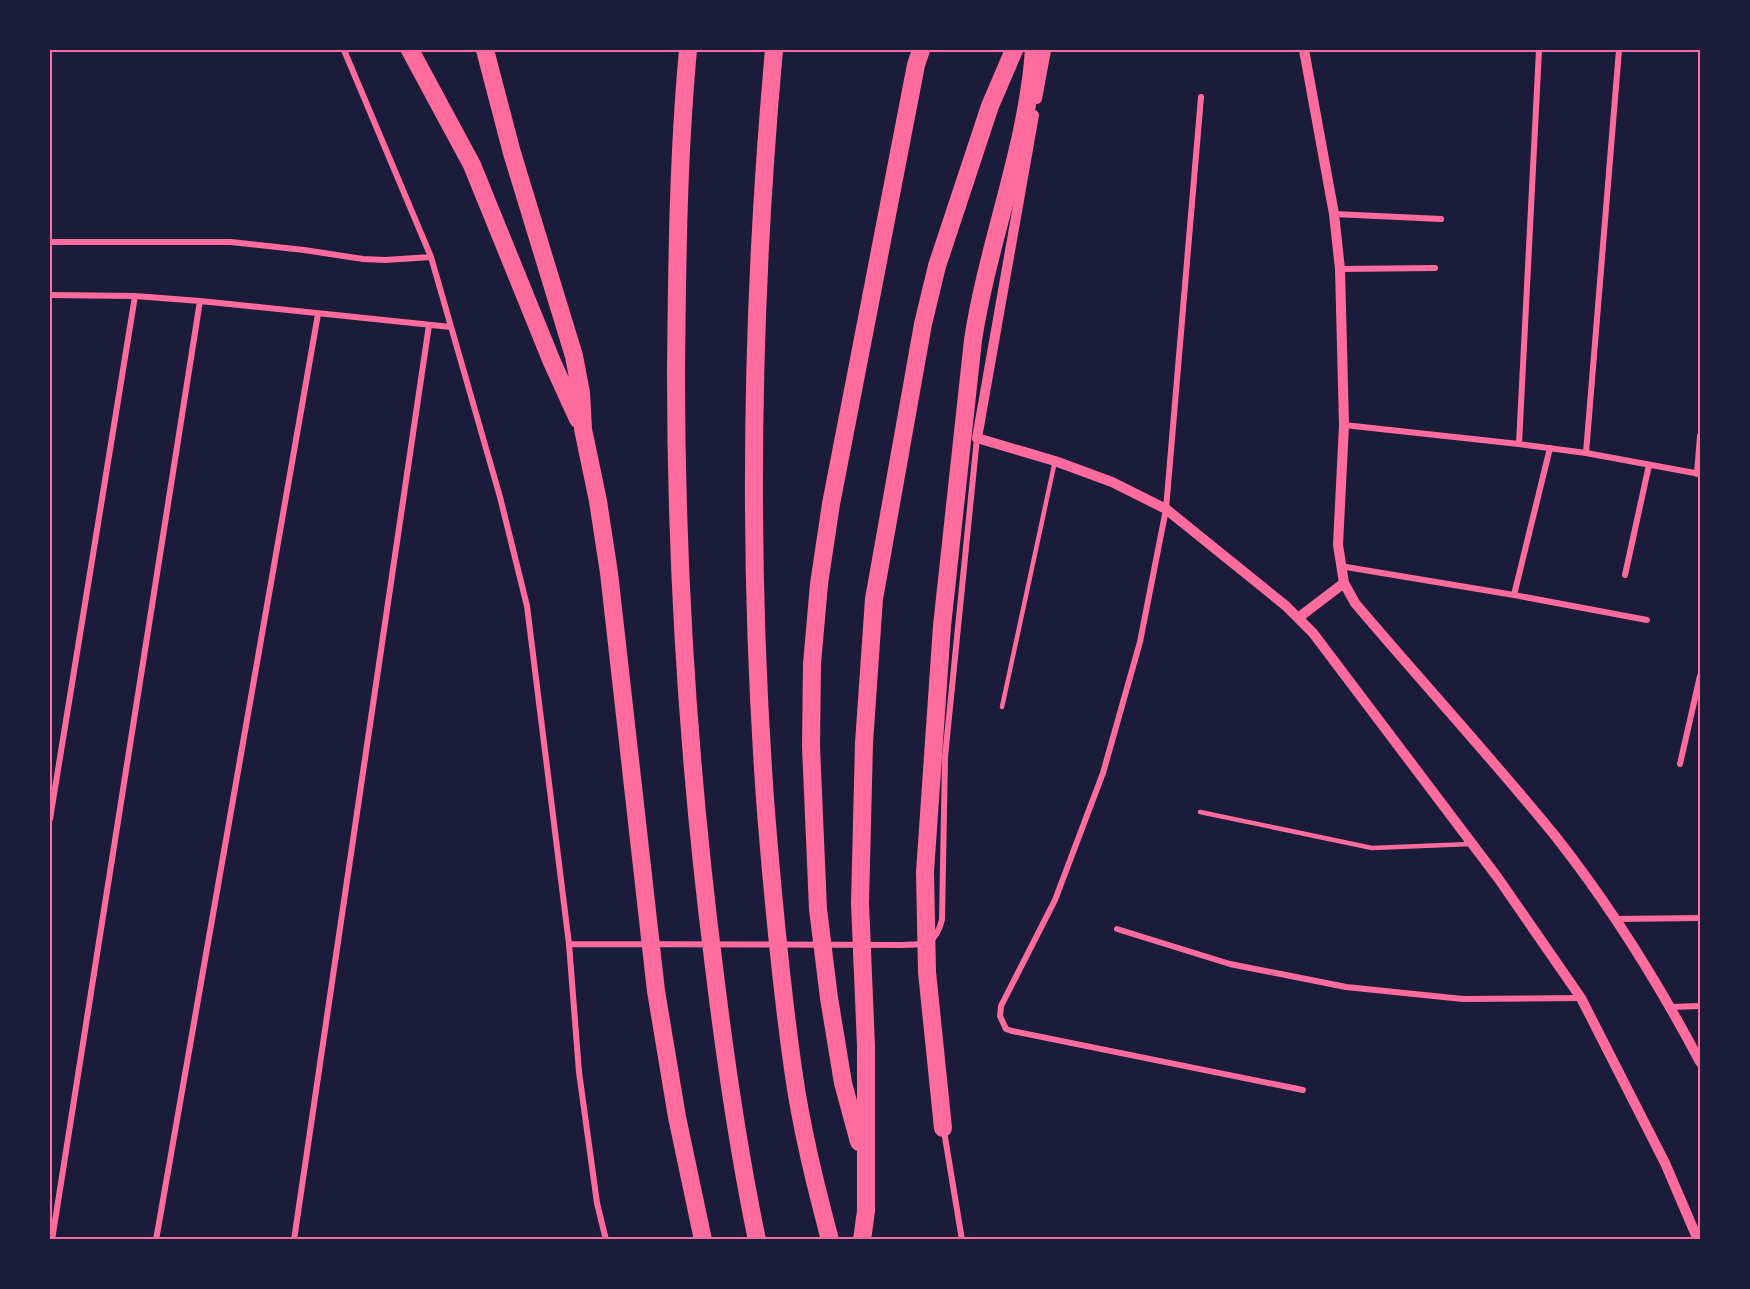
<svg xmlns="http://www.w3.org/2000/svg" width="1750" height="1289" viewBox="0 0 1750 1289" font-family="'Golos Text',sans-serif">
<style>
.lines{fill:none;stroke-linecap:round;stroke-linejoin:round}
.service{stroke:#ff6b9d;stroke-width:4.5}
.minor{stroke:#ff6b9d;stroke-width:6}
.tertiary{stroke:#ff6b9d;stroke-width:10}
.motorway{stroke:#ff6b9d;stroke-width:18}
.neatline{fill:none;stroke:#ff6b9d;stroke-width:2}
</style>
<rect width="100%" height="100%" fill="#1b1b3a"/>
<g class="lines">
<path class="service" d="M1002 707 1055 461
M1200 812 1372 848 1470 844"/>
<path class="minor" d="M344 50 431 257 500 497 527 606 569 944 579 1072 597 1203 606 1240
M1201 97 1166 509 1140 642 1103 773 1055 900 1001 1006 1000 1016 1006 1029 1012 1031 1303 1090
M1334 214 1441 219
M50 242H231L304 250 363 259 385 260 431 257
M1340 269 1435 268
M50 295 135 296 200 301 451 327
M1344 425 1519 444 1586 453 1700 474
M1519 444 1539 50
M1586 453 1619 50
M1697 474 1700 436
M1340 566 1514 595 1647 620
M1625 575 1649 465
M1514 595 1550 448
M1680 764 1700 676
M50 819 135 296
M1615 919 1700 918
M1117 929 1230 964 1346 987 1463 999 1581 998
M569 944 902 945C925 944 935 946 942 920L945 757 977 438
M1671 1007 1700 1006
M944 1131 962 1240
M52 1240 200 301
M156 1240 318 314
M294 1240 429 325"/>
<path class="tertiary" d="M1304 50 1334 214 1340 269 1344 425 1338 545 1344 583 1355 603C1421 681 1491 757 1556 837 1611 907 1659 984 1700 1062
M1037 99 1046 50
M1034 115 977 438 1055 461 1112 482 1166 509 1286 606 1313 633 1498 878 1581 998 1665 1163 1698 1240
M1298 618 1344 583"/>
<path class="motorway" d="M410 50 472 165 552 362 578 419
M485 50 512 153 574 356 581 393 583 429 598 501 609 573 656 991 677 1117 703 1240
M688 50C678 157 677 265 676 374 676 572 689 770 714 967 725 1058 738 1149 757 1240
M774 50C751 303 747 558 766 812 773 898 781 984 793 1069 801 1127 815 1183 830 1240
M943 1128 927 972 925 872 942 626 973 340C988 242 1027 148 1034 50
M859 1142 843 1083 829 998 818 909 811 746 812 664 819 584 831 504 916 65 921 50
M862 1240 866 1211V1046L860 903 864 743 874 599 923 324 937 266 990 106 1014 50"/>
</g>
<rect width="1750" height="1289" fill="none" stroke="#1b1b3a" stroke-width="102"/>
<rect x="51" y="51" width="1648" height="1187" class="neatline"/>
</svg>
